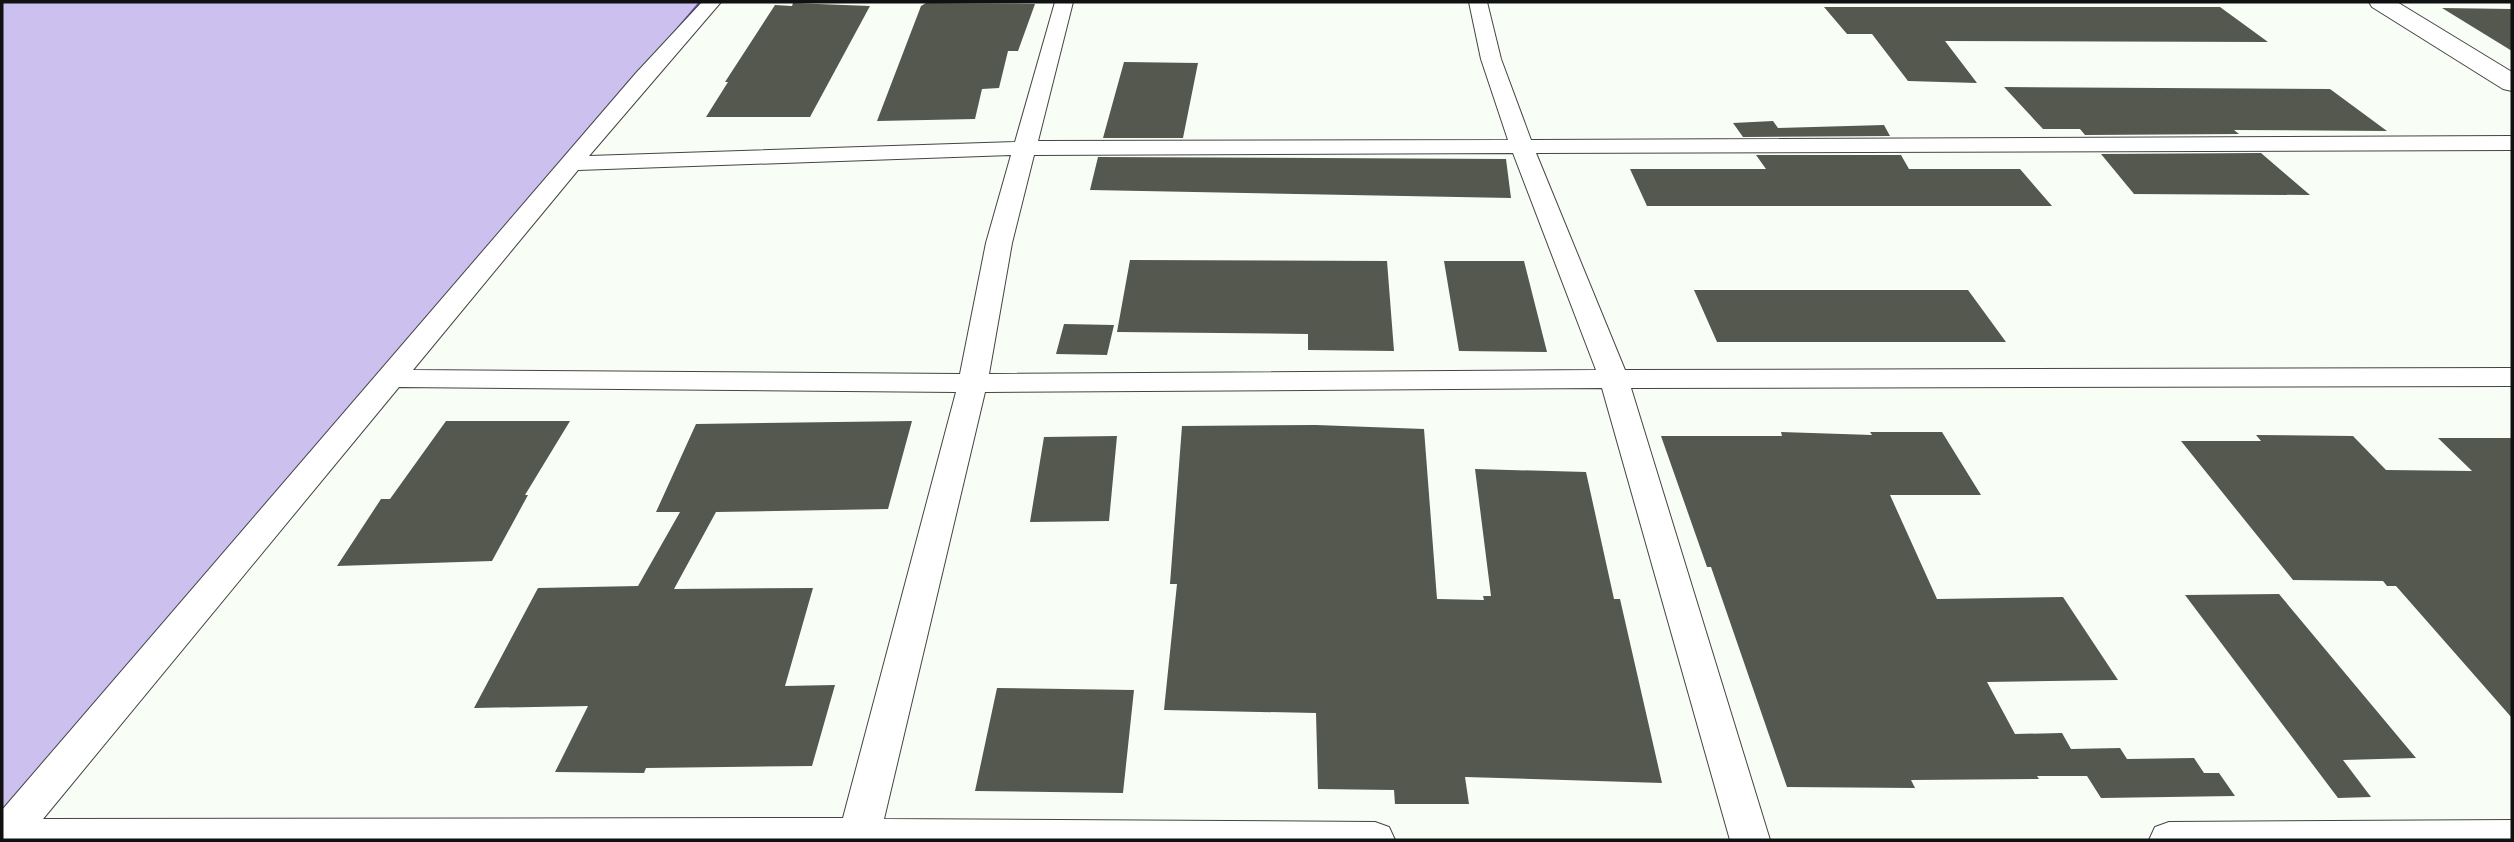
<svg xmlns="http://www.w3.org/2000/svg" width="2514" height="842" viewBox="0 0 2514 842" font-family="'Source Serif 4',serif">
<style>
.water{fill:#ccc0ef;stroke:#6f50bd;stroke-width:2}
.building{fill:#55584e}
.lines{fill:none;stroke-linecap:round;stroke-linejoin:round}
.minor-casing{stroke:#444;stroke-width:2}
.tertiary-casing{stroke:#444;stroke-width:2}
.minor{fill:#fff;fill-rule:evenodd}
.tertiary{fill:#fff;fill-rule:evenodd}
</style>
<rect width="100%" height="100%" fill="#f8fef6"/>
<path class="water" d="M2 2H700L2 828Z"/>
<path class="building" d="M793 3 870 6 810 117H706L728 82H725L775 5 792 6Z
M926 3 1035 4 1018 51H1008L999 88 982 89 975 119 877 121 921 6Z
M1824 7H2220L2268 42 1945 41 1977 83 1908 81 1872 34H1847Z
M2442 8 2512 9V51Z
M1124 62 1198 63 1183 138H1103Z
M2004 87 2330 89 2387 131 2234 130 2239 134 2085 135 2080 129H2043Z
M1773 121 1778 128 1884 125 1890 136 1743 137 1733 123Z
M2261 153 2310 195 2134 194 2101 154Z
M1756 155H1901L1909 169H2020L2052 206H1647L1630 169H1766Z
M1098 157 1506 159 1511 198 1090 190Z
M1130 260 1387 261 1394 351 1308 350V334L1117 332Z
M1444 261H1524L1547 352 1459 351Z
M1694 290H1968L2006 342H1717Z
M1064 324 1114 325 1107 355 1056 354Z
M446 421H570L525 495H528L492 561 337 566 381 499H390Z
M912 421 888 509 716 512 674 589 813 588 785 686 835 685 812 766 646 768 644 773 555 772 588 706 474 708 538 588 638 586 680 512H656L696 424Z
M1316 425 1424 429 1437 599 1484 600 1483 596H1491L1475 469 1586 472 1614 599H1620L1662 783 1465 777 1469 804H1395L1394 790 1318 789 1316 713 1164 710 1177 584H1170L1182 426Z
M1781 432 1872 435 1870 432H1942L1981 495H1890L1937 599 2063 597 2118 680 1987 682 2015 734 2062 733 2071 749 2120 748 2127 759 2194 758 2204 773H2219L2235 796 2101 798 2087 776H2037L2039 779 1911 780 1915 788 1787 787 1711 567H1707L1661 436H1782Z
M2256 435 2353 436 2386 470 2472 471 2438 438H2512V718L2396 586H2387L2383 581 2293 580 2181 441H2261Z
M1117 436 1109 521 1030 522 1044 437Z
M2279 594 2416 758 2343 760 2371 797 2338 798 2185 595Z
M997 688 1134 690 1123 793 975 791Z"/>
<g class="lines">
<g class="minor-casing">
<path id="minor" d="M702 2H721L589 156 1015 142 1055 2H1073L1038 141 1508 140 1481 59 1469 2H1487L1501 59 1531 140 2512 136V150L1536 153 1625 370 2512 368V386L1631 388 1770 840H1730L1602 388 985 392 884 819 1375 822 1389 827 1395 840H2V810L636 73ZM1513 153 1596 370 989 374 1012 243 1034 155ZM1011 155 986 243 960 374 413 370 578 170ZM399 387 956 392 843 818 43 819Z
M2512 820V840H2149L2155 827 2169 822Z"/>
</g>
<g class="tertiary-casing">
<path id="tertiary" d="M2369 2H2397L2512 72V91L2503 89 2372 7Z"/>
</g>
<use href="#minor" class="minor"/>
<use href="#tertiary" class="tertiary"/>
</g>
<rect width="2514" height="842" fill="none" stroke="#111111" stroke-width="7"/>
</svg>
